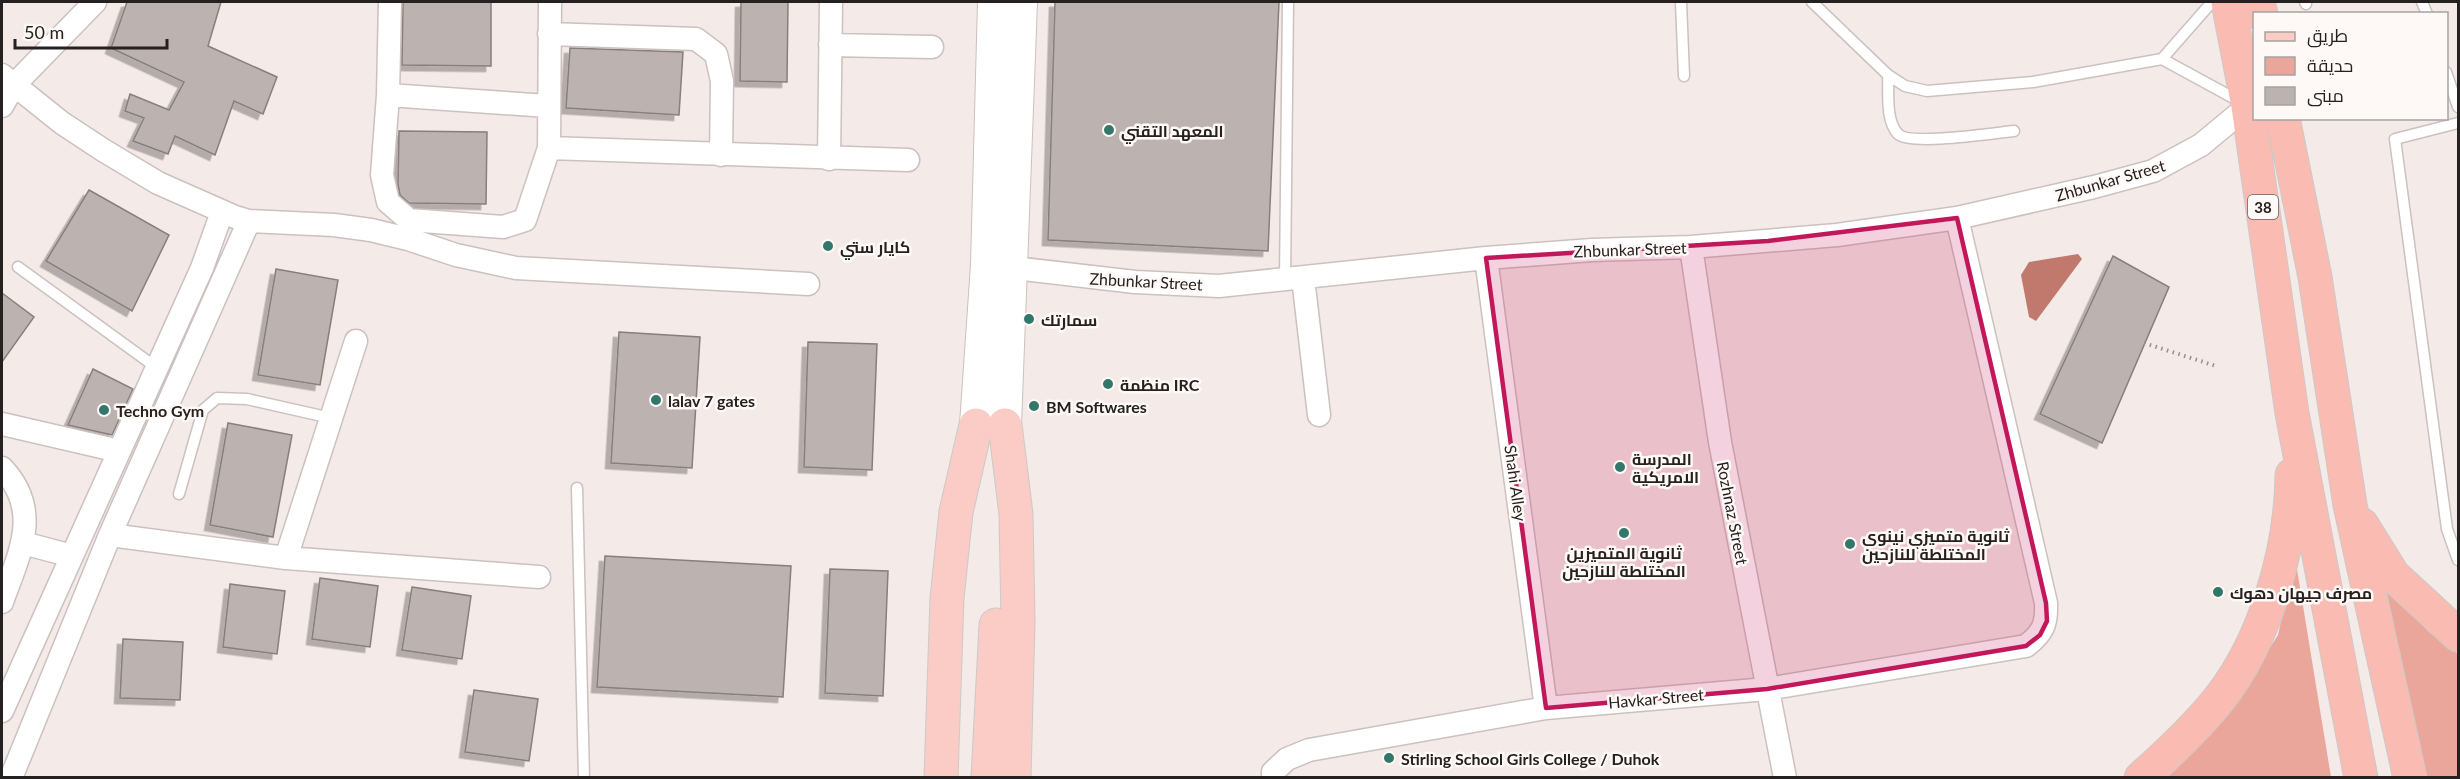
<svg xmlns="http://www.w3.org/2000/svg" width="2460" height="779" viewBox="0 0 2460 779" font-family="Lato,Cairo,sans-serif">
<style>
.green{fill:#eba69b}
.water{fill:#c1796d}
.building{fill:#bcb3b1;stroke:#877f7d;stroke-width:1.5;filter:url(#shadow)}
.lines{fill:none;stroke-linecap:round;stroke-linejoin:round}
.service-casing{stroke:#cbc1bf;stroke-width:13}
.minor-casing{stroke:#cbc1bf;stroke-width:25}
.secondary-casing{stroke:#cbc1bf;stroke-width:34}
.primary-casing{stroke:#cacac9;stroke-width:35}
.trunk-casing{stroke:#cacac9;stroke-width:35}
.path{stroke:#968f8d;stroke-width:4;stroke-dasharray:1.5 4.5;stroke-linecap:butt}
.service{stroke:#fff;stroke-width:10}
.minor{stroke:#fff;stroke-width:22}
.secondary{stroke:#fff;stroke-width:32}
.primary{stroke:#fbccc5;stroke-width:33}
.trunk{stroke:#fabbb2;stroke-width:33}
.marked{fill:#c2185b;fill-opacity:0.2;stroke:#c2185b;stroke-width:4.5;stroke-linejoin:round}
.poi-dot{fill:#33776b;stroke:#fef8f7;stroke-width:2}
.labels{text-anchor:middle;dominant-baseline:central;stroke-width:5;stroke-linejoin:round;paint-order:stroke}
.shield{fill:#fef8f7;stroke:#656260;stroke-width:1.5}
.shield-label{font-size:15px;font-weight:bold;fill:#242120}
.poi-label{font-size:16px;font-weight:bold;fill:#242120;stroke:#fef8f7;text-anchor:start}
.street-label{font-size:16px;fill:#242120;stroke:#fef8f7}
</style>
<defs>
<filter id="shadow"><feDropShadow dx="-5.5" dy="5.5" stdDeviation="0" flood-color="#0004"/></filter>
</defs>
<rect width="100%" height="100%" fill="#f4eae8"/>
<path class="green" d="M2295 557 2331 777 2166 778 2221 722 2278 635Z
M2379 578 2428 631 2458 654V777H2426Z"/>
<path class="water" d="M2078 254 2082 259 2036 321 2029 317 2021 275 2029 262Z"/>
<path class="building" d="M127 2H221L208 46 277 77 263 114 234 101 215 155 175 136 168 154 133 141 144 118 125 111 130 94 169 110 184 82 111 48Z
M403 2H491V66L402 65Z
M741 2H788L787 82 740 81Z
M1055 2H1279L1268 251 1048 240Z
M570 48 683 52 679 115 566 108Z
M399 131 487 132 486 204 409 203 400 195 398 184Z
M89 190 169 235 132 311 46 261Z
M2113 256 2169 287 2102 443 2040 414Z
M276 269 338 280 320 385 258 375Z
M2 293 34 317 2 362Z
M619 332 700 337 692 468 611 463Z
M808 342 877 344 872 470 804 467Z
M93 369 133 389 112 435 68 425Z
M228 423 292 435 273 537 210 525Z
M605 556 791 566 783 697 597 687Z
M830 569 888 571 883 696 825 693Z
M320 578 378 586 370 647 312 639Z
M230 584 285 591 277 654 223 647Z
M412 587 471 596 462 659 402 650Z
M123 639 183 642 180 700 120 698Z
M474 690 538 699 529 761 465 752Z"/>
<g class="lines">
<g class="service-casing">
<path id="service" d="M1681 2 1684 76
M1812 2 1888 75 1905 86 1927 91 2033 82 2162 59 2212 2
M2305 2 2306 4
M2422 2 2427 14
M2162 59 2241 102
M2446 72 2458 107
M1888 75C1889 92 1885 120 1898 134 1910 146 1994 133 2014 131
M2458 123 2395 139 2447 529 2458 560
M18 267 157 368
M1285 280 1288 2
M577 488 584 778
M179 494 203 410 217 398 247 399 331 418"/>
</g>
<g class="minor-casing">
<path id="minor" d="M390 2 388 95 382 175 388 202 409 220 503 227 525 220 549 148
M550 2 549 148 908 160
M549 34 696 39 716 54 722 81 721 155
M830 45 932 47
M2 75 62 123 103 150 158 183 235 217 249 221 334 225 371 230 408 239 456 255 516 268 808 284
M388 95 548 106
M2 106 15 84 95 2
M829 159 831 2
M1691 247 1720 442 1785 778
M1486 258 1546 708
M997 266 1135 282 1219 286 1486 258 1592 250 1691 247 1837 235 1957 218 2094 187 2153 171 2201 145 2248 106
M1303 278 1319 415
M2 424 119 451
M2 468C43 511 19 554 2 602
M110 535 286 558 539 577
M23 543 72 556
M286 558 356 341
M2 711 202 268 222 212
M11 778 110 535 249 221
M1273 778V772L1287 759 1309 750 1546 708 1767 689 2026 646C2043 633 2047 624 2046 603L1957 218"/>
</g>
<g class="secondary-casing">
<path id="secondary" d="M976 425 987 265 994 2
M1005 425 1021 2"/>
</g>
<g class="primary-casing">
<path id="primary" d="M1005 425 1016 514 1018 622 1014 778
M941 778 947 598 956 512 976 425
M988 778 996 625"/>
</g>
<g class="trunk-casing">
<path id="trunk" d="M2228 2 2248 106 2292 413 2361 778
M2258 2 2261 14
M2283 118 2315 277 2350 505 2410 778
M2362 525 2393 575 2458 635
M2141 778C2169 753 2196 728 2219 699 2266 639 2291 550 2292 475"/>
</g>
<path class="path" d="M2144 343 2216 366"/>
<use href="#service" class="service"/>
<use href="#minor" class="minor"/>
<use href="#secondary" class="secondary"/>
<use href="#primary" class="primary"/>
<use href="#trunk" class="trunk"/>
</g>
<path class="marked" d="M1957 218 2046 603 2047 621 2040 635 2026 646 1767 689 1546 708 1486 258 1768 241Z"/>
<g class="poi-dot">
<circle cx="1109" cy="130" r="6"/>
<circle cx="828" cy="246" r="6"/>
<circle cx="1029" cy="319" r="6"/>
<circle cx="1108" cy="384" r="6"/>
<circle cx="656" cy="400" r="6"/>
<circle cx="1034" cy="406" r="6"/>
<circle cx="104" cy="410" r="6"/>
<circle cx="1620" cy="467" r="6"/>
<circle cx="1624" cy="533" r="6"/>
<circle cx="1850" cy="544" r="6"/>
<circle cx="2218" cy="592" r="6"/>
<circle cx="1389" cy="758" r="6"/>
</g>
<g class="labels">
<rect class="shield" x="2248" y="195" width="30" height="24" rx="4.5"/>
<g class="shield-label">
<text x="2263" y="207">38</text>
</g>
<g class="poi-label">
<text x="1121" y="130">المعهد التقني</text>
<text x="840" y="246">كايار ستي</text>
<text x="1041" y="319">سمارتك</text>
<text x="1120" y="384">منظمة IRC</text>
<text x="668" y="400">lalav 7 gates</text>
<text x="1046" y="406">BM Softwares</text>
<text x="116" y="410">Techno Gym</text>
<text x="1632" y="458">المدرسة<tspan x="1632" dy="18">الامريكية</tspan></text>
<text x="1862" y="535">ثانوية متميزي نينوى<tspan x="1862" dy="18">المختلطة للنازحين</tspan></text>
<text x="1624" y="552" text-anchor="middle">ثانوية المتميزين<tspan x="1624" dy="18">المختلطة للنازحين</tspan></text>
<text x="2230" y="592">مصرف جيهان دهوك</text>
<text x="1401" y="758">Stirling School Girls College / Duhok</text>
</g>
<g class="street-label">
<text transform="translate(2110 180) rotate(-16)">Zhbunkar Street</text>
<text transform="translate(1630 249) rotate(-2)">Zhbunkar Street</text>
<text transform="translate(1146 281) rotate(3)">Zhbunkar Street</text>
<text transform="translate(1516 483) rotate(82)">Shahi Alley</text>
<text transform="translate(1733 513) rotate(79)">Rozhnaz Street</text>
<text transform="translate(1656 698) rotate(-5)">Havkar Street</text>
</g>
</g>
<rect width="2460" height="779" fill="none" stroke="#242120" stroke-width="6"/>
<rect x="2253" y="12" width="195" height="108" fill="#fef8f7" stroke="#a7a2a1" stroke-width="1.5"/>
<rect x="2265" y="32" width="30" height="9" fill="#fbccc5" stroke="#a7a2a1" stroke-width="1.5"/>
<text x="2307" y="42" font-size="18" fill="#242120">طريق</text>
<rect x="2265" y="57" width="30" height="18" fill="#eba69b" stroke="#a7a2a1" stroke-width="1.5"/>
<text x="2307" y="72" font-size="18" fill="#242120">حديقة</text>
<rect x="2265" y="87" width="30" height="18" fill="#bcb3b1" stroke="#a7a2a1" stroke-width="1.5"/>
<text x="2307" y="102" font-size="18" fill="#242120">مبنى</text>
<path d="M15 39v9h152v-9" fill="none" stroke="#242120" stroke-width="3"/>
<text x="24" y="39" font-size="18" fill="#242120" stroke="#fef8f7" stroke-width="4.5" paint-order="stroke">50 m</text>
</svg>
